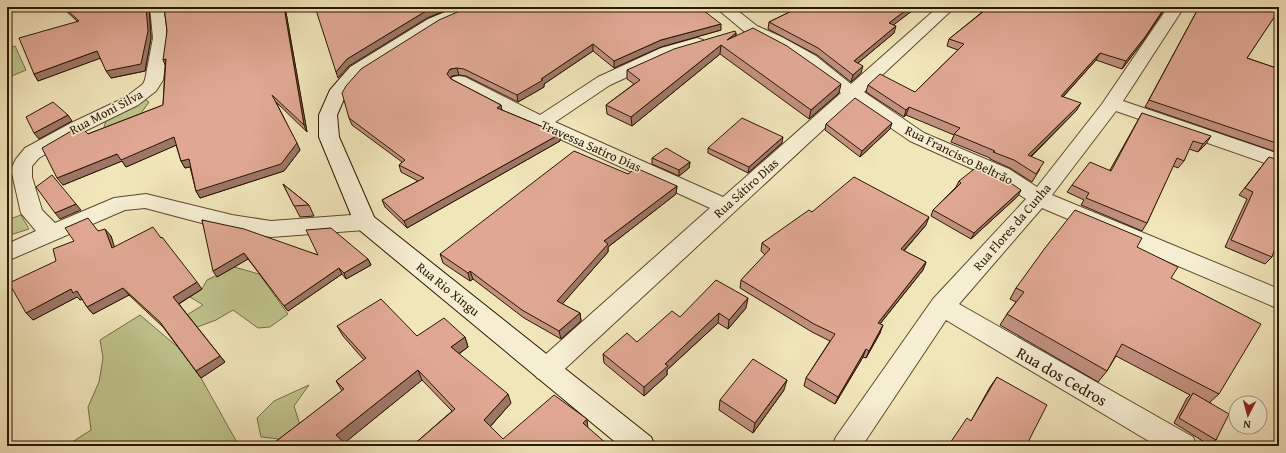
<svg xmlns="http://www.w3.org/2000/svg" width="1286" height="453" viewBox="0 0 1286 453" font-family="'Gentium Book Plus',serif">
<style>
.green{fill:#bfc38c;stroke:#756d46}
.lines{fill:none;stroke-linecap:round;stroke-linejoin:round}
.minor-casing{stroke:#5c4a2e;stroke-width:2}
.secondary-casing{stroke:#2b1700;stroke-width:2}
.minor{fill:#f6eed2;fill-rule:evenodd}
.secondary{fill:#f6eed2;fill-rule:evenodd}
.wall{fill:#c1907f;stroke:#2b1700}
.shaded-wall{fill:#9d7668;stroke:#2b1700}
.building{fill:#e0a894;stroke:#2b1700}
.labels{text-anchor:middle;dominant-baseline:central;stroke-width:3;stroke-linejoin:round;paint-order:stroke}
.street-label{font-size:13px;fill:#2b1700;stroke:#f6eed2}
.near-street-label{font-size:16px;fill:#2b1700;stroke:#f6eed2}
</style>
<rect width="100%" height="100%" fill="#f1e5ba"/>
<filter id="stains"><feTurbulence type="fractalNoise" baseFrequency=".005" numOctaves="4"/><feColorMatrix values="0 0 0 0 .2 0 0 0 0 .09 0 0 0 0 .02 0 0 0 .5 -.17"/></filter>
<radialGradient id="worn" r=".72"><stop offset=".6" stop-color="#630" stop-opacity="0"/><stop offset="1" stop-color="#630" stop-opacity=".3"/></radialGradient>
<path class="green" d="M15 46 26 70 7 78V48Z
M146 100 149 102 142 112 148 119 119 131 104 127 107 118 128 104Z
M21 215 29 229 7 236V220Z
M234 267 259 274 288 314 270 327 258 328 233 310 216 320 184 332 177 321 203 305 190 297 202 289 207 280Z
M140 315 180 349 201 378 239 446H66L91 430 88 407 99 382 103 358 100 340Z
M309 385 294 406 301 428 279 439 261 437 257 418 274 401Z"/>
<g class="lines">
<g class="minor-casing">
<path id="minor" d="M150 7H166L169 38 163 80 156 91 138 105 85 131 39 158 32 166V177L42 210 55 223 114 198 146 194 232 215 271 221 365 214 373 216 376 222 373 228 365 230 271 237 232 231 145 208 125 210 7 261V244L36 231 21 213 11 169 16 159 25 148 71 123 126 97 143 84 145 80 153 38Z
M715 7H733L757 26 782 37 816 56 851 84 938 7H955L864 92 924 133 1009 169 1037 187 1102 104 1168 7H1184L1123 101 1279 154V168L1116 111 1052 195 1279 289V309L1042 208 959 304 1193 437 1197 446H1157L946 320 862 446H832L836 437 933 299 1026 199 995 179 910 141 853 102 555 378 546 381 537 378 533 370 537 362 710 208 534 127 453 85 450 81 453 77 459 76 465 77 540 115 598 77 661 48 697 38 703 40 705 43 703 46 673 56 610 85 555 122 723 197 841 93 804 64 770 43 745 32Z"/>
</g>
<g class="secondary-casing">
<path id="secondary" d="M457 7H478L475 10 440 25 362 75 347 92 337 115 339 137 374 217 651 437 655 446H620L357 228 354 222 319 137V115L330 90 350 67 428 19Z"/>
</g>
<use href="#minor" class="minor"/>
<use href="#secondary" class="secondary"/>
</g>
<path class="wall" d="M62 7H149L151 38 145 71 111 78 100 58 38 81 34 74 77 21Z
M164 7H285L307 132 276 102 300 150 284 171 200 198 196 191 190 167 185 168 181 161 176 145 126 167 122 161 63 185 88 134 163 105 167 31Z
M469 7 721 30 661 47 614 68 593 51 544 84V87L518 102 466 76 459 75 452 76 450 79H451L501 105 502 110 560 134V141L407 228 385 207 382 200 418 181 401 172 399 165 402 162 352 125 349 118Z
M800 7H917L893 25 894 33 858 63 861 73 851 82 817 55 768 29 769 22Z
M983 7H1166L1141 44 1122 69 1096 60 1063 97 1077 110 1031 157 1040 169 1032 182 1010 168 990 159V158L951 142 954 135 906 115 904 117 866 92 868 85 915 92 958 50 947 46 949 39 987 8Z
M1199 7H1279V15L1276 14 1247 58 1279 69V153L1145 107Z
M736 33V36L839 93 809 119 720 54 632 126 607 114 606 105 634 84 627 79V70Z
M1142 113 1206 144 1198 152 1189 149 1184 161 1178 168 1173 166 1147 223 1142 231 1081 205 1084 200 1067 192 1072 185 1110 170Z
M826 124 890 129 860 157 825 130Z
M782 143 748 173 708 153V148Z
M1269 157 1272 257 1265 264 1225 247 1247 199 1239 195Z
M652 158 690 162 689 168 679 176 652 164Z
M628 174 677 186 676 194 608 247V252L562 304 580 313 581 321 561 339 524 318 473 279 470 281 443 263 440 254Z
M959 181 1018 196 971 239 931 216 933 210 956 187Z
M283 184 309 205 314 216 300 217Z
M812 212 926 225 904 251 926 262 923 270 880 324V333L866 358 863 357 835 404 804 386 806 378 830 341 812 332 740 288 741 280 765 255 761 251 762 243Z
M202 220 318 255 368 259 371 265 346 279 342 274 288 311 248 259 217 277Z
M98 231 111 236 114 247 202 289 179 304 225 362 201 378 163 327 129 295 93 314 87 307 82 299 80 300 77 297 33 320 56 261 74 241Z
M1137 247 1171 278 1219 394 1210 402 1216 440 1209 445 1174 423 1187 398 1190 395 1116 356 1107 371 1098 382 1000 325 1007 314 1016 302 1010 299 1016 288Z
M746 308 728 329 718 323 667 370V375L644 396 604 363 603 354 637 342 680 317Z
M337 326 417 336 465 337 468 347 459 354 511 403 490 427 503 439 588 428 609 446H412L452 411 422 380 344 443 270 446 342 391 336 381 364 360 343 336Z
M997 377 1026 446 971 421 990 387Z
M784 390 753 433 719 410 720 400Z"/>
<path class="shaded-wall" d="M146 7H149L151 38 145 71 111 78 106 71Z
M284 7H285L307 132 304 125Z
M436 7H453L427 18 349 66 338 78 336 72 347 59 426 11Z
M910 7H917L887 30 889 23Z
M1165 7H1166L1141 44 1122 69 1126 61Z
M721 24V30L661 47 614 68V61L661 40Z
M896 26 894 33 852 68 854 61Z
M736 33 735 41 726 49 727 40Z
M593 44V51L544 84V87L518 102 517 95Z
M721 45 720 54 632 126 631 117Z
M97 51 101 58 38 81 34 74Z
M1100 53 1096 60 1057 103 1061 96Z
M166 59V67L163 60Z
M863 66 861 73 851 82 853 75Z
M457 68 459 75 452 76 448 81 447 74 450 69Z
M841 84 839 93 809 119 811 110Z
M1081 103 1077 110 1024 163 1028 155Z
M501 105 502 112 497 108Z
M909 107 906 115 904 117 906 110Z
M68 115 72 121 39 139 34 133Z
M892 123 890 129 860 157 862 151Z
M560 134V141L407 228 404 221Z
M1211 136 1206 144 1198 152 1203 144Z
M174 137 179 144 126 167 122 161 63 185 57 178 117 154Z
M783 137 782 143 748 173 749 167Z
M297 143 300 150 284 171 200 198 196 191Z
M189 159 193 166 185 168 181 161Z
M690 162 689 168 679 176V170Z
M677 186 676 194 608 247V252L558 309 557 301 604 241Z
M1021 190 1018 196 971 239 974 233Z
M76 204 81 210 60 219 55 213Z
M929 217 926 225 898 257 901 249Z
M105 229 111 236 117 255 112 248Z
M244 253 248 259 217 277 213 271Z
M368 259 371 265 346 279 344 273Z
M926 262 923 270 875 330 878 323Z
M339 268 342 274 288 311 284 306Z
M470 271 473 279 470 281 468 273Z
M197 282 202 289 178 304 173 297Z
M123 288 129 295 93 314 87 307Z
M71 289 77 291 83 298 80 300 77 297 33 320 26 313Z
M748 298 746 308 728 329 729 320Z
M580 313 581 321 561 339 559 331Z
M719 313 718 323 667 370V375L644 396V387L665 364Z
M883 325 880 333 866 358 869 351Z
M465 337 468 347 454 357 451 347Z
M866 349 863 357 835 404 838 397Z
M220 356 225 362 201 378 196 371Z
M418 370 422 380 342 445 336 435Z
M787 380 784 390 753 433 755 423Z
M508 394 511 403 487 430 484 420Z
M587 419 588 429 583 423Z"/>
<path class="building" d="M64 7H146L148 31 141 64 106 71 97 51 34 74 19 38 79 21Z
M164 7H284L304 125 272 95 297 143 281 164 196 191 189 159 181 161 174 137 121 160 117 154 57 178 42 148 80 126 88 134 163 105 166 59 163 60 167 31Z
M315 7H436L426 11 347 59 336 72Z
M469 7H699L721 24 661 40 614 61 593 44 541 79 543 80 517 95 464 69 457 68 450 69 447 74 451 79 501 105 497 108 560 134 404 221 382 200 424 178 399 165 405 160 349 118 342 93 346 86 361 69 439 20Z
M800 7H910L889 23 896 26 854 61 863 66 853 75 818 48 769 22Z
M989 7H1165L1145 37 1126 61 1100 53 1061 96 1081 103 1028 155 1044 162 1036 174 1014 160 993 152 995 151 954 134 960 128 909 107 906 110 868 85 880 74 915 92 964 44 949 39Z
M1199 7H1279V10L1247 58 1279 69V144L1149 100Z
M753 28 787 46 841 84 811 110 721 45 631 117 606 105 640 80 627 70 674 49 735 31 736 33 727 40Z
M855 98 892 123 862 151 826 124Z
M53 102 68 115 34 133 26 117Z
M1142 113 1211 136 1203 144 1193 141 1184 161 1177 158 1147 223 1086 198 1089 193 1072 185 1090 162 1111 171Z
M742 118 783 137 749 167 708 148Z
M666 148 690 162 679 170 652 158Z
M574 151 628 174 636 168 677 186 604 241 608 244 557 301 580 313 559 331 522 310 470 271 468 273 440 254Z
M1269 157 1279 160V237L1272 257 1231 240 1253 192 1245 188Z
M978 166 997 174 1021 190 974 233 933 210 961 183 959 181Z
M52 175 76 204 55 213 36 187Z
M854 177 929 217 901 249 926 262 878 323 883 325 869 351 866 349 838 397 806 378 835 334 814 324 741 280 770 249 762 243 809 210 812 212Z
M283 184 309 205 294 206Z
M1075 210 1142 238 1137 247 1178 267 1171 278 1261 324 1219 394 1122 344 1107 371 1007 314 1024 292 1016 288 1045 248Z
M88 218 98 231 105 229 112 248 153 227 161 238 162 237 197 282 173 297 220 356 196 371 160 322 123 288 87 307 77 291 73 293 71 289 26 313 9 283 56 261 53 249 74 241 65 228Z
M202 220 244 229 318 255 306 230 331 228 368 259 344 273 339 268 284 306 244 253 213 271Z
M716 280 748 298 729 320 719 313 665 364 668 366 644 387 603 354 627 333 637 342 672 311 680 317Z
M381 299 417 336 444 318 465 337 451 347 508 394 484 420 503 439 554 395 587 419 583 423 609 446H412L455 409 418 370 336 435 348 446H270L344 389 336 381 366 358 337 326Z
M753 359 787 380 755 423 720 400Z
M997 377 1047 405 1026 446H948L967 418 971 421Z
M1193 393 1229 414 1216 440 1179 418Z"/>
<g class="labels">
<g class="street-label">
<text transform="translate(106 112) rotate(-28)">Rua Moni Silva</text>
<text transform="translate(591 146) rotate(24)">Travessa Satiro Dias</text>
<text transform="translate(959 155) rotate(26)">Rua Francisco Beltrão</text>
<text transform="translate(746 188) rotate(-42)">Rua Sátiro Dias</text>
<text transform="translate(1012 227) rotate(-49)">Rua Flores da Cunha</text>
<text transform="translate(448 289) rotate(39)">Rua Rio Xingu</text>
</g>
<g class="near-street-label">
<text transform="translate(1062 376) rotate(30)">Rua dos Cedros</text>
</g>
</g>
<rect width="1286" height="453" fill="none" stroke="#f1e5ba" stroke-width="24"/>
<rect x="8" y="8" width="1270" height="437" fill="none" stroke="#2b1700" stroke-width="2"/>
<rect x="12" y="12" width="1262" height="429" fill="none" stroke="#2b1700"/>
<g transform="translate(1248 415) rotate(186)"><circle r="19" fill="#f6eed2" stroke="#a5987e"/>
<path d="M0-3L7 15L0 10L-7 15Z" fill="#8f2418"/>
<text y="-6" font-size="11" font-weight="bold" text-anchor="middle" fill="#2b1700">N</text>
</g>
<rect width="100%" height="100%" filter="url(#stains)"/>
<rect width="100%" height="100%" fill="url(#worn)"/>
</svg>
